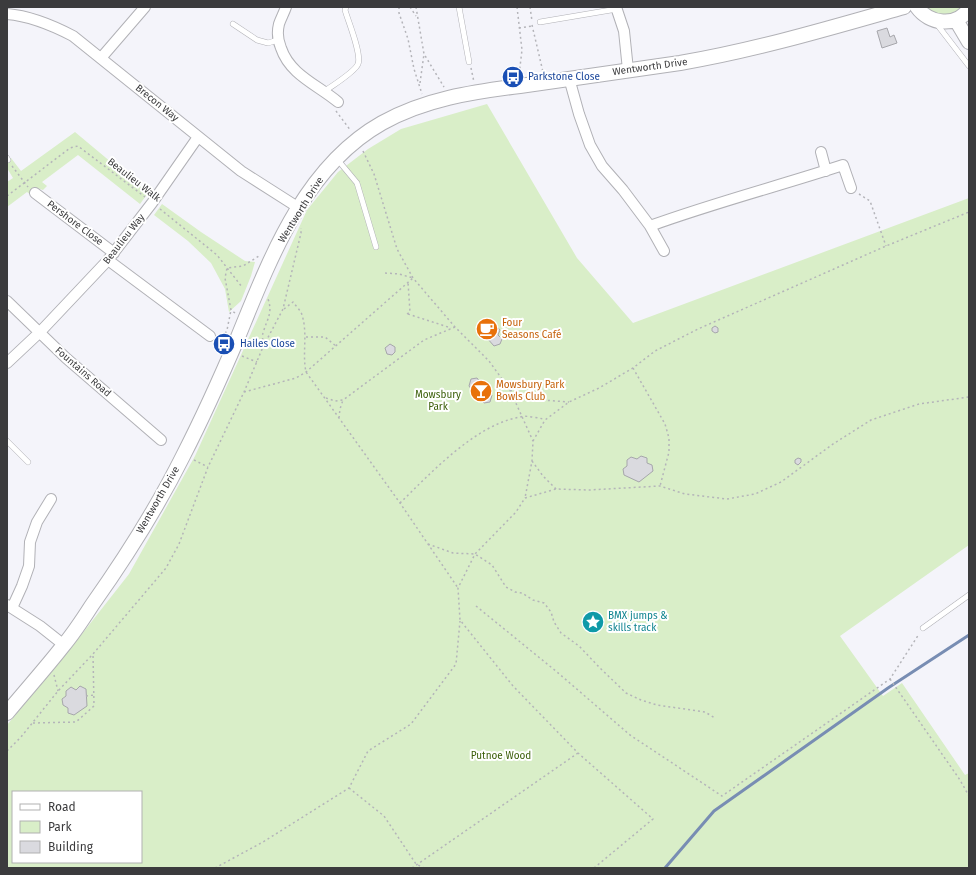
<svg xmlns="http://www.w3.org/2000/svg" width="976" height="875" viewBox="0 0 976 875" font-family="'Fira Sans',sans-serif">
<style>
.green{fill:#d9eec8;fill-rule:evenodd}
.lines{fill:none;stroke-linecap:round;stroke-linejoin:round}
.stream{stroke:#788db3;stroke-width:3}
.building{fill:#dadadf;stroke:#a6a6ab}
.lane-casing{stroke:#b1b1b6;stroke-width:6}
.street-casing{stroke:#b1b1b6;stroke-width:12}
.secondary-casing{stroke:#b1b1b6;stroke-width:16}
.path{stroke:#b4b4b9;stroke-width:1.5;stroke-dasharray:2 3;stroke-linecap:butt}
.lane{stroke:#fff;stroke-width:5}
.street{stroke:#fff;stroke-width:10}
.secondary{stroke:#fff;stroke-width:14}
.labels{text-anchor:middle;dominant-baseline:central;stroke-width:4;stroke-linejoin:round;paint-order:stroke}
.street-label{font-size:10px;fill:#3b3b3d;stroke:#fff}
.transit-label{font-size:10px;fill:#164399;stroke:#fff;text-anchor:start}
.food-label{font-size:10px;fill:#c56008;stroke:#fff;text-anchor:start}
.park-label{font-size:10px;fill:#395d06;stroke:#fff}
.culture-label{font-size:10px;fill:#0d838f;stroke:#fff;text-anchor:start}
</style>
<rect width="100%" height="100%" fill="#f4f4fa"/>
<path class="green" d="M926 7H963C950 17 939 18 926 7Z
M487 104 577 258 633 323 969 198V545L840 636 883 696 902 683 965 775 969 773V868H7V725L67 653 129 574 195 456 307 210 338 172 368 149 401 129ZM13 792H141V862H13Z
M75 132 148 193 140 204 78 155 42 182 47 186 43 190 37 188 31 195 27 192 7 207V182L13 178 7 168V161L11 158 21 171Z
M162 204 201 232 245 261 255 262 251 276 241 301 229 312 225 289 211 263 188 241 154 215Z"/>
<g class="lines">
<path class="stream" d="M665 868 714 811 888 688 969 635"/>
</g>
<path class="building" d="M887 28 890 37 894 35 897 43 882 48 877 31Z
M492 321 500 330 498 335 502 339 500 344 494 346 479 329 481 324Z
M715 326 718 328V332L715 333 712 331V328Z
M390 344 395 347V352L392 355 387 354 385 348Z
M477 378 481 383 486 381 491 387 489 392 492 395 490 402 484 403 480 399 475 400 471 395 472 390 469 386 471 379Z
M641 456 647 458V463L652 465 653 471 639 482 624 475 623 469 627 466V460L631 457 637 459Z
M798 458 801 459V462L798 465 795 463V460Z
M80 686 86 689 87 706 74 715 68 713V708L63 705 62 699 66 696V691L71 687 76 690Z"/>
<g class="lines">
<g class="lane-casing">
<path id="lane" d="M459 7 469 62
M540 22 617 9
M233 24 257 40 268 43 278 40
M939 27 969 66
M325 91C333 85 355 72 358 64 362 54 348 21 345 10L346 7
M7 158 8 160
M337 159 357 183 376 247
M7 441 28 462
M923 628 969 595"/>
</g>
<g class="street-casing">
<path id="street" d="M286 7C284 13 281 18 279 24 277 32 278 41 281 48 290 75 318 85 338 102
M616 7 624 31 628 70
M7 14C31 16 52 25 73 36L241 171 299 208
M101 58 145 7
M569 78 579 114 590 145 602 166 623 190 650 226C713 203 779 186 843 165L851 188
M821 152 826 171
M35 193 114 253
M650 226 664 251
M108 260 210 336
M7 301 66 358 161 440
M7 363 40 332 108 260 152 203 198 137
M7 605 40 626 64 645
M12 608 22 586 29 566 30 542 37 522 51 499"/>
</g>
<g class="secondary-casing">
<path id="secondary" d="M917 7C929 24 956 28 969 9
M956 20 969 42
M7 713C26 690 45 669 63 646 74 633 83 619 92 605 126 557 157 508 183 456 203 417 221 377 238 337 270 259 304 167 382 123 425 99 472 92 520 86 573 78 627 71 680 63 756 50 830 28 904 7"/>
</g>
<path class="path" d="M399 7V13L408 39 414 69 422 94
M410 7 416 16
M416 7 424 54 444 87
M517 7 522 50 519 75
M530 7 532 21
M532 25 543 72
M519 28 533 26
M471 68 474 82
M420 83 424 54
M336 111 351 131
M363 151 374 174 397 249 413 278 455 327 489 361 510 390 533 441 532 461 525 498
M12 166 28 187
M859 194 870 201 886 246
M7 196 70 148 78 146 145 197
M160 209 217 255 242 287
M385 273 399 274 413 278
M284 309 293 302C296 306 301 311 302 315 308 334 302 353 306 372L400 503 458 588
M235 313 231 310 225 278 227 268 243 266 259 256
M407 314 410 312 408 282
M408 314 451 328
M306 337H325L336 346
M263 345C263 341 262 336 263 333 267 319 273 313 268 299
M219 347 227 330 231 310
M242 356 257 362
M633 368 665 424 669 438V452L660 486
M510 390 529 399 569 402
M244 392 296 378 306 372 413 278
M326 398 335 401 343 400 424 340 455 327
M339 418 340 409 343 400
M533 441 545 420 569 402 599 388 633 368 655 351 698 329 886 246 969 212
M194 460 208 467
M532 461 543 476 556 489
M400 503C432 472 475 425 520 417 527 415 537 418 544 419
M428 544 453 553 475 554 492 565 506 587 515 592 522 593 533 600 544 603 551 612 554 622 561 633 579 646 600 668 626 693 641 700 657 705 705 712 715 718
M476 606 557 672 630 735 722 796 890 679 919 634
M54 675 58 691
M890 679 960 780 969 796
M86 696 94 695
M33 723 76 722 94 706 93 654
M7 751 21 737 58 691 93 654 166 568 179 544 208 467 244 392 263 347 283 309 301 233V228
M349 788 384 816 416 864 424 868
M215 868 263 842 349 788 368 751 411 724 456 664 460 621
M412 868 578 753
M594 868 653 819 578 753 513 686 460 620 458 588 475 554 516 512 525 498 556 489 589 490 660 486 685 494 727 499 755 494 781 482 833 444 871 420 919 404 969 397"/>
<use href="#lane" class="lane"/>
<use href="#street" class="street"/>
<use href="#secondary" class="secondary"/>
</g>
<defs>
<g id="bus-disc" transform="scale(1.15)"><circle r="9.5" fill="#1a4fb4" stroke="#fff"/><path d="M-5-6H5V4H4V6H2V4H-2V6H-4V4H-5ZM-3.5-4V0h7V-4ZM-3.5 1.2v1.5H-2V1.2ZM2 1.2v1.5H3.5V1.2Z" fill="#fff"/></g>
<g id="cafe-disc" transform="scale(1.15)"><circle r="9.5" fill="#e8710a" stroke="#fff"/><path d="M-5.5-4.5H6V0H3Q3 3.5 0 3.5H-2.5Q-5.5 3.5-5.5 0ZM3-3.2v2h1.7v-2ZM-6 4.5H4V6H-6Z" fill="#fff"/></g>
<g id="bar-disc" transform="scale(1.15)"><circle r="9.5" fill="#e8710a" stroke="#fff"/><path d="M-6-5H6L.8 .8V4.5H3.5V6h-7V4.5H-.8V.8Z" fill="#fff"/></g>
<g id="sight-disc" transform="scale(1.15)"><circle r="9.5" fill="#0f9aa8" stroke="#fff"/><path d="M0-6L1.8-2.2L6-1.7L2.9 1.2L3.7 5.4L0 3.3L-3.7 5.4L-2.9 1.2L-6-1.7L-1.8-2.2Z" fill="#fff"/></g>
</defs>
<g fill-rule="evenodd">
<use href="#bus-disc" x="513" y="77"/>
<use href="#cafe-disc" x="487" y="329"/>
<use href="#bus-disc" x="224" y="344"/>
<use href="#bar-disc" x="481" y="391"/>
<use href="#sight-disc" x="593" y="622"/>
</g>
<g class="labels">
<g class="street-label">
<text transform="translate(650 67) rotate(-8)">Wentworth Drive</text>
<text transform="translate(157 103) rotate(39)">Brecon Way</text>
<text transform="translate(134 180) rotate(38)">Beaulieu Walk</text>
<text transform="translate(301 210) rotate(-58)">Wentworth Drive</text>
<text transform="translate(75 223) rotate(37)">Pershore Close</text>
<text transform="translate(124 239) rotate(-52)">Beaulieu Way</text>
<text transform="translate(83 372) rotate(41)">Fountains Road</text>
<text transform="translate(158 500) rotate(-60)">Wentworth Drive</text>
</g>
<g class="transit-label">
<text x="528" y="77">Parkstone Close</text>
<text x="240" y="344">Hailes Close</text>
</g>
<g class="food-label">
<text x="502" y="323">Four<tspan x="502" dy="12">Seasons Café</tspan></text>
<text x="496" y="385">Mowsbury Park<tspan x="496" dy="12">Bowls Club</tspan></text>
</g>
<g class="park-label">
<text x="438" y="395">Mowsbury<tspan x="438" dy="12">Park</tspan></text>
<text x="501" y="756">Putnoe Wood</text>
</g>
<g class="culture-label">
<text x="608" y="616">BMX jumps &amp;<tspan x="608" dy="12">skills track</tspan></text>
</g>
</g>
<rect width="976" height="875" fill="none" stroke="#3b3b3d" stroke-width="16"/>
<rect x="12" y="791" width="130" height="72" fill="#ffffff" stroke="#b1b1b1"/>
<rect x="20" y="804" width="20" height="6" fill="#ffffff" stroke="#b1b1b1"/>
<text x="48" y="811" font-size="12" fill="#3b3b3d">Road</text>
<rect x="20" y="821" width="20" height="12" fill="#d9eec8" stroke="#b1b1b1"/>
<text x="48" y="831" font-size="12" fill="#3b3b3d">Park</text>
<rect x="20" y="841" width="20" height="12" fill="#dadadf" stroke="#b1b1b1"/>
<text x="48" y="851" font-size="12" fill="#3b3b3d">Building</text>
</svg>
